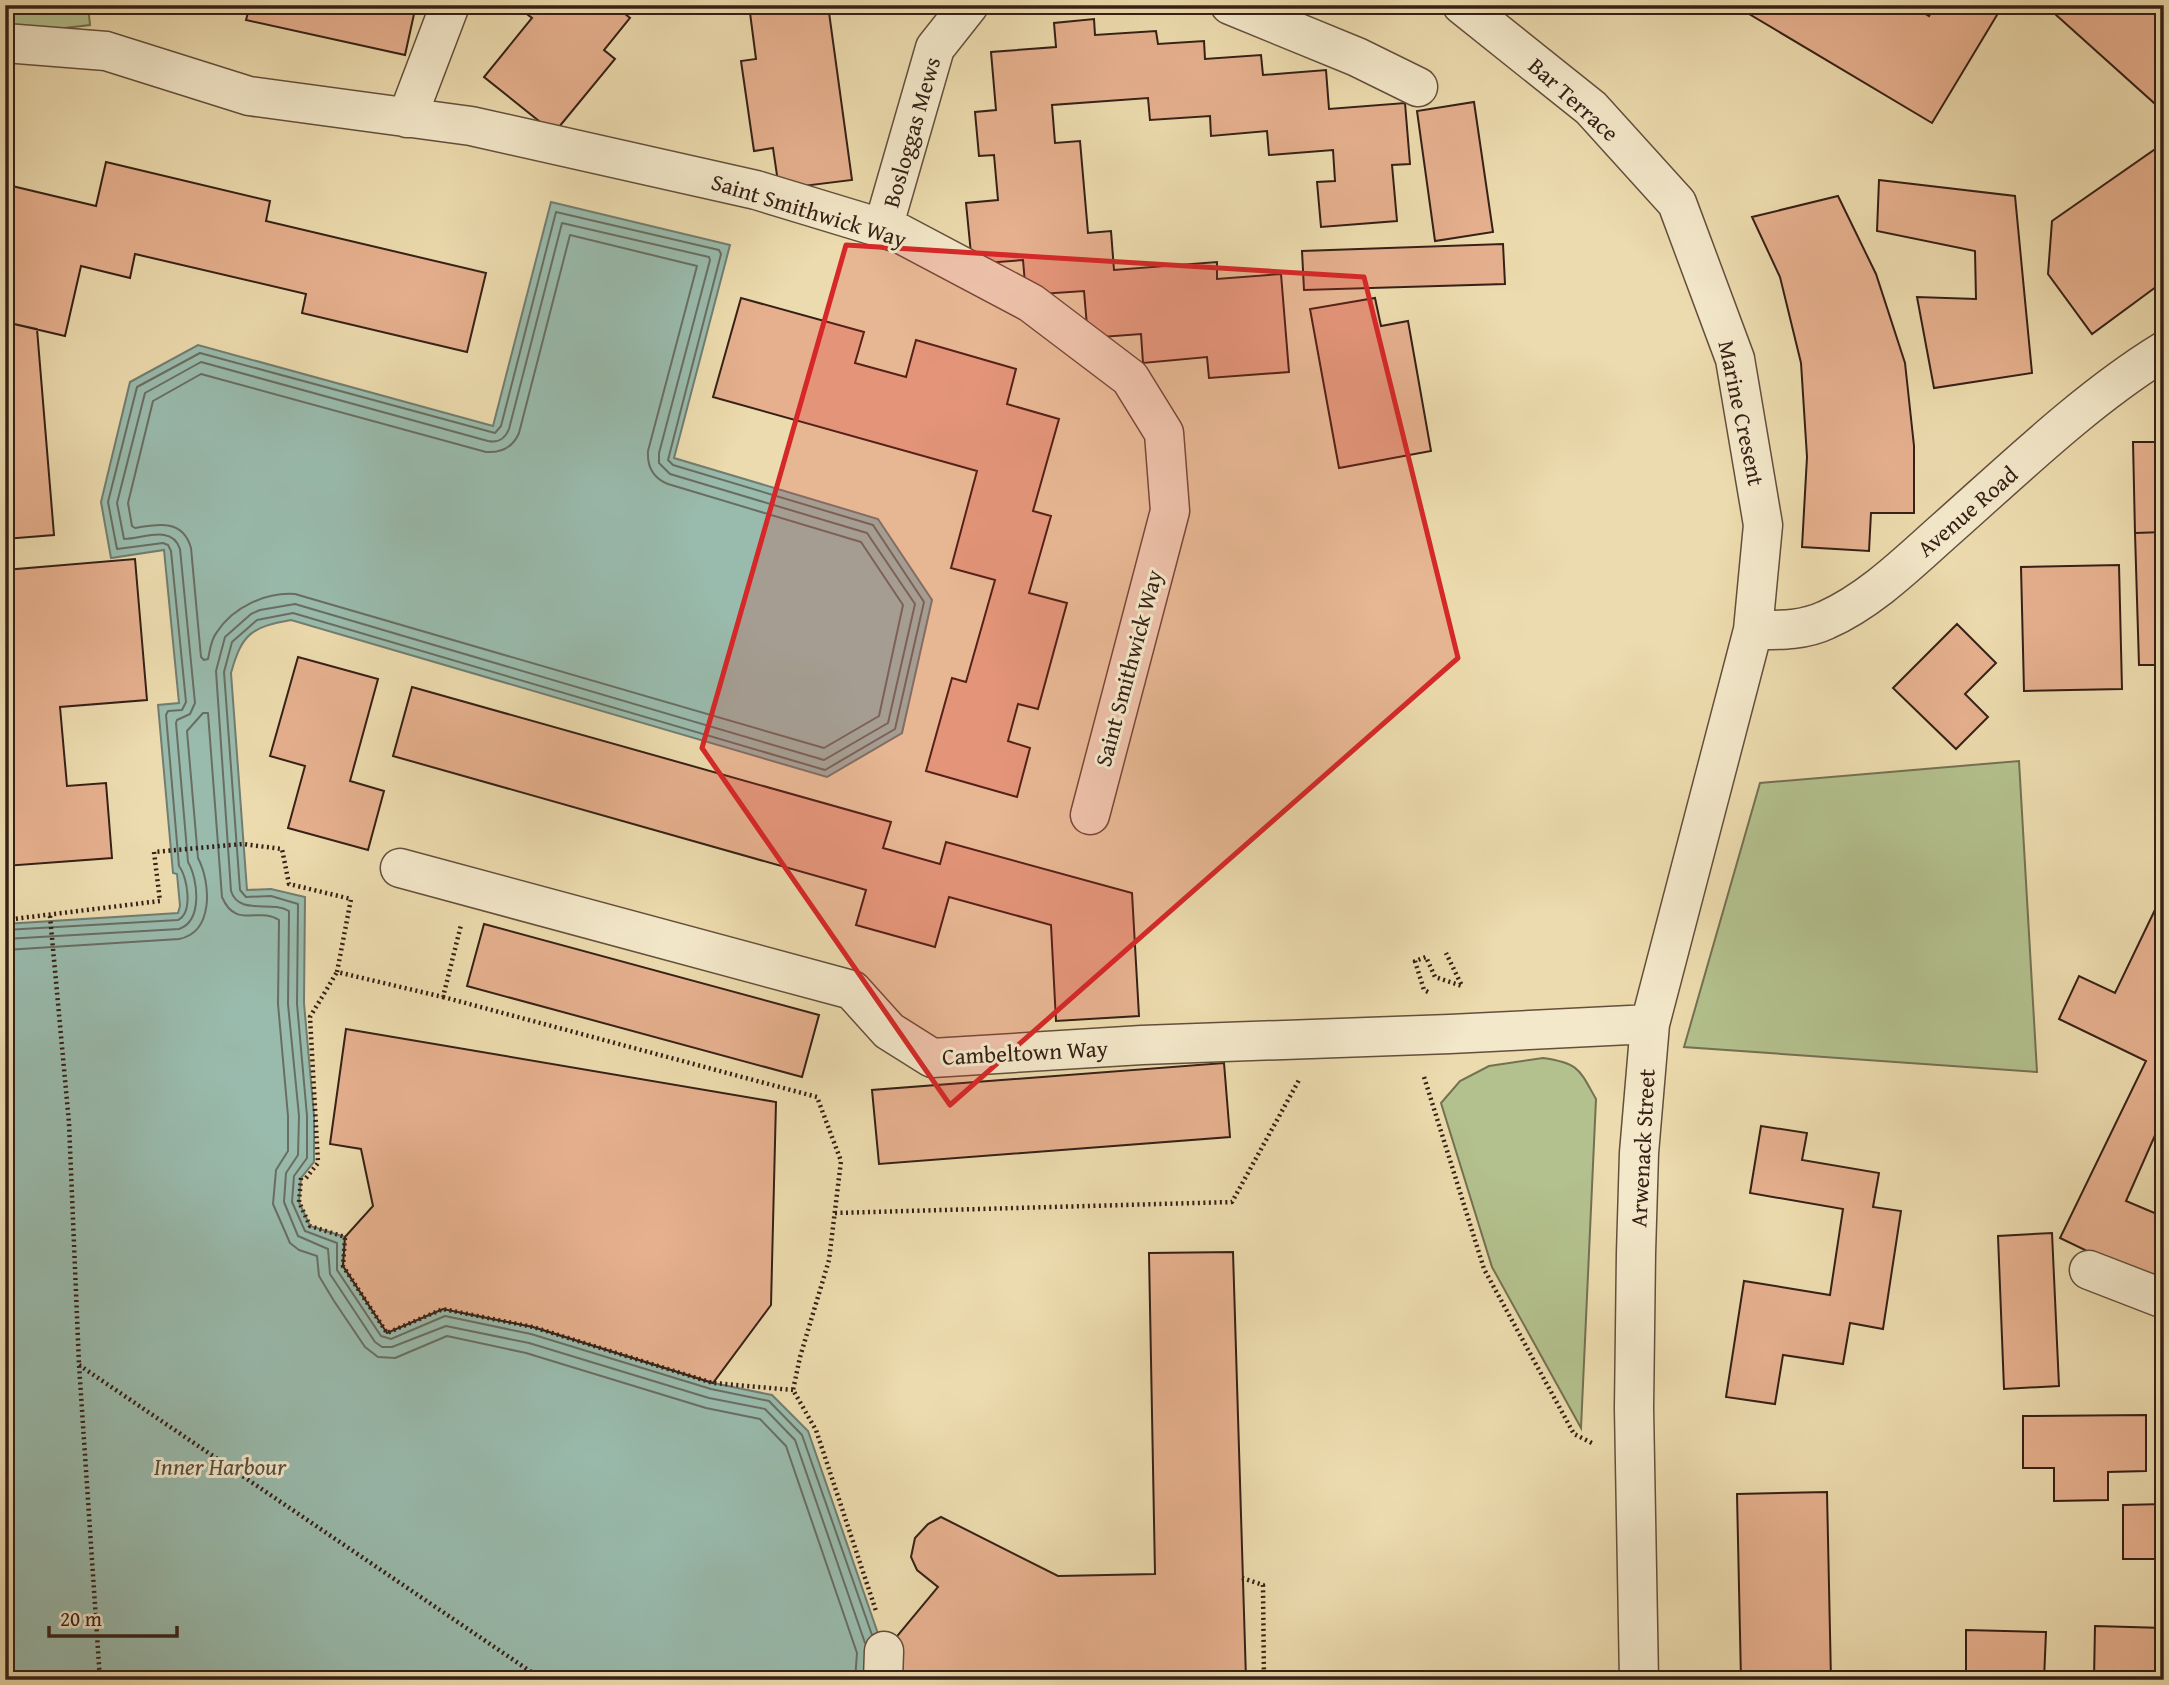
<svg xmlns="http://www.w3.org/2000/svg" width="2169" height="1685" viewBox="0 0 2169 1685" font-family="'Gentium Book Plus',serif">
<style>
.green{fill:#b3c18e;stroke:#747052;stroke-width:2}
.water{fill:#99bbad;stroke:#717d71;stroke-width:2}
.lines{fill:none;stroke-linecap:round;stroke-linejoin:round}
.shore{stroke:#686e62;stroke-width:2}
.building{fill:#e6b08e;stroke:#362016;stroke-width:2}
.minor-casing{stroke:#644f3c;stroke-width:41}
.path{stroke:#362016;stroke-width:4.5;stroke-dasharray:2 3.5;stroke-linecap:butt}
.minor{stroke:#f3e8ca;stroke-width:38}
.marked{fill:#d62828;fill-opacity:0.2;stroke:#d62828;stroke-width:5;stroke-linejoin:round}
.labels{text-anchor:middle;dominant-baseline:central;stroke-width:6;stroke-linejoin:round;paint-order:stroke}
.street-label{font-size:23px;fill:#362016;stroke:#f3e8ca}
.water-label{font-size:24px;font-style:italic;fill:#544e43;stroke:#f3e8ca}
</style>
<rect width="100%" height="100%" fill="#ecdbae"/>
<filter id="stains"><feTurbulence type="fractalNoise" baseFrequency=".00286" numOctaves="4"/><feColorMatrix values="0 0 0 0 .2 0 0 0 0 .09 0 0 0 0 .02 0 0 0 .5 -.17"/></filter>
<radialGradient id="worn" r=".72"><stop offset=".6" stop-color="#630" stop-opacity="0"/><stop offset="1" stop-color="#630" stop-opacity=".3"/></radialGradient>
<path class="green" d="M5 5H88L90 25 5 35Z
M2019 761 2037 1072 1684 1047 1760 783Z
M1543 1058C1579 1063 1579 1069 1596 1099L1581 1428 1492 1267 1441 1103 1460 1081 1489 1066Z"/>
<path class="water" d="M551 202 730 245 674 458 878 519 932 600 902 733 827 777 291 620C252 627 242 633 231 673L247 890 271 889 305 897 304 1003 314 1116V1162L301 1178 299 1202 310 1226 345 1237 343 1266 387 1332 443 1309 533 1327 713 1383 772 1395 808 1431 884 1651 881 1680H5V924L178 913 180 906 177 874 173 873 158 705 179 703 164 550 111 558 101 502 130 382 198 345 493 426Z"/>
<g class="lines">
<path class="shore" d="M570 235 697 266 648 451C647 467 653 478 668 484L861 542 903 605 879 716 824 748 295 594C266 592 233 607 217 632 211 639 210 650 208 659L204 660 201 657 191 548C183 519 158 524 135 528L132 526 128 503 153 401 201 374 486 452C502 453 513 447 519 433Z
M5 930 178 920C193 913 188 878 179 866L166 715 168 711 182 710 186 702 171 551 168 545 163 543 117 549 108 502 137 387 200 353 495 433 501 426 556 212 719 250 721 254 668 460 673 465 873 525 924 602 895 729 825 770 293 613 257 620 232 642 224 672 240 890 246 897 271 896 298 904 297 1004 307 1116V1158L294 1176 292 1202 305 1231 337 1243V1270L381 1336 391 1339 445 1316 531 1334 711 1389 769 1401 802 1435 872 1635
M5 939 179 929C203 921 198 879 188 862L176 723 177 720 190 714 195 703 180 549C172 524 143 539 124 539L117 503 145 393 201 362 488 441C498 443 505 439 509 429L562 223 709 257 710 260 659 453V463L670 474 867 533 915 604 888 723 824 760 295 604 260 610 251 614 225 637 216 671 231 891C239 916 271 900 289 911L288 1004 299 1116 298 1155 286 1173 284 1202 298 1236 328 1249 330 1274 375 1342 382 1347H392L446 1326 529 1343 709 1398 765 1409 795 1440 865 1643
M5 950 179 939C214 932 211 883 198 858L187 731 203 713H208L222 897C236 930 259 906 279 920L278 1004 288 1116V1151L276 1170 273 1204 290 1243 299 1250 317 1256 319 1276 334 1301 365 1347 378 1357 395 1358 447 1336 526 1353 706 1408 760 1419 786 1446 857 1653 855 1680"/>
</g>
<path class="building" d="M250 5H416L405 55 246 20Z
M524 5H620L618 8 630 18 604 50 615 59 554 133 484 77 532 18 520 9Z
M749 5H828L852 180 779 189 773 148 754 151 741 61 756 59Z
M1734 5H1911L1929 16 1935 5H2003L1932 123Z
M2045 5H2164V110L2163 111Z
M1094 19 1095 35 1156 31 1158 44 1204 41 1205 59 1261 55 1263 75 1326 70 1329 109 1405 103 1410 164 1392 165 1397 221 1321 227 1317 182 1335 181 1333 150 1269 155 1267 131 1211 136 1210 116 1150 120 1148 98 1052 105 1055 143 1080 141 1088 233 1111 231 1114 270 1217 262V279L1281 274 1289 372 1209 378 1207 357 1143 363 1141 334 1088 338 1084 291 1026 295 1023 260 972 264 966 203 998 200 994 155 979 156 975 112 996 110 991 52 1056 47 1054 23Z
M1474 102 1493 232 1435 241 1417 111Z
M2164 143V281L2092 334 2048 274 2052 221Z
M106 162 270 201 266 221 486 273 467 352 302 313 306 294 135 254 130 278 81 266 65 336 5 322V212L12 186 96 206Z
M1879 180 2015 196 2032 373 1934 388 1917 297 1976 299 1975 251 1877 231Z
M1838 196 1876 274 1905 363 1914 446V513H1871L1869 551 1802 547 1807 457 1801 363 1780 277 1752 217Z
M1503 244 1505 284 1304 290 1302 251Z
M741 298 864 332 855 363 906 377 916 340 1016 369 1007 404 1059 419 1033 511 1051 516 1029 593 1067 603 1038 709 1018 704 1008 741 1030 748 1017 797 926 771 952 678 966 682 995 580 951 568 977 471 713 397Z
M1375 298 1381 326 1408 321 1431 451 1339 468 1310 309Z
M5 322 37 329 54 535 5 539Z
M2133 442H2164V532L2135 533Z
M2164 532V665H2139L2135 533Z
M135 559 147 700 60 707 67 786 106 783 112 858 5 866V570Z
M2119 565 2122 689 2024 691 2021 567Z
M1957 624 1996 663 1965 694 1988 717 1956 749 1893 688Z
M298 657 378 679 350 781 384 791 368 850 288 828 305 766 270 756Z
M412 687 891 822 883 848 940 864 946 842 1132 893 1139 1016 1056 1021 1051 925 949 897 935 947 856 925 866 890 393 756Z
M2164 891V1115L2126 1201 2164 1217V1288L2060 1238 2146 1061 2059 1019 2079 976 2115 993Z
M484 924 819 1015 802 1077 467 986Z
M346 1029 776 1102 771 1305 713 1383 533 1327 443 1309 387 1333 343 1266 345 1237 373 1206 361 1149 330 1144Z
M1224 1063 1230 1137 879 1164 872 1090Z
M1761 1126 1807 1133 1802 1160 1879 1173 1873 1207 1901 1211 1883 1329 1850 1323 1843 1364 1783 1355 1775 1404 1726 1397 1744 1281 1830 1295 1843 1209 1750 1193Z
M2052 1233 2059 1386 2004 1389 1998 1236Z
M1233 1252 1246 1679 888 1680V1647L938 1587 917 1570 911 1557 915 1538 928 1524 941 1517 1058 1576 1155 1574 1149 1253Z
M2146 1415V1471L2108 1472V1500L2054 1501V1468H2023V1416Z
M1827 1492 1831 1680H1741L1737 1494Z
M2164 1504V1559H2123V1505Z
M2095 1626 2164 1628V1680L2094 1679Z
M1966 1630 2046 1632 2044 1680H1966Z"/>
<g class="lines">
<g class="minor-casing">
<path id="minor" d="M1230 5 1357 57 1418 87
M1462 5 1591 108 1677 203 1735 359 1763 525 1753 630 1650 1024 1639 1153 1636 1253 1634 1408 1639 1680
M5 43 106 51 249 96 471 126 756 190 901 234 1031 303 1130 378 1164 433 1170 511 1090 815
M407 118 450 5
M883 228 935 48 969 5
M1753 630C1778 630 1803 631 1826 620 1871 600 1909 562 1945 530 2013 470 2087 398 2164 351
M400 868 852 990 889 1031 932 1058 1142 1045 1450 1034 1650 1024
M2089 1270 2164 1299
M883 1680 884 1651"/>
</g>
<path class="path" d="M50 916 69 1123 79 1365 100 1680
M5 920 160 901 154 852 243 844 282 849 289 884 351 899 337 972 443 997 461 925
M1428 992 1424 990 1415 961 1426 957 1435 977 1462 986 1446 953
M443 997 817 1097 841 1161 829 1260 800 1357 793 1390 816 1430 876 1611
M1424 1077 1484 1269 1574 1434 1594 1444
M301 1178 299 1202 310 1226 345 1237 343 1266 387 1333 443 1309 533 1327 713 1383 793 1390
M306 1178 318 1163 310 1017 337 972
M835 1213 1232 1202 1299 1080
M79 1365 543 1680
M1242 1578 1263 1585 1264 1680"/>
<use href="#minor" class="minor"/>
</g>
<path class="marked" d="M846 245 1364 277 1458 658 950 1105 702 748Z"/>
<g class="labels">
<g class="street-label">
<text transform="translate(1574 99) rotate(42)">Bar Terrace</text>
<text transform="translate(911 132) rotate(-74)">Bosloggas Mews</text>
<text transform="translate(809 210) rotate(17)">Saint Smithwick Way</text>
<text transform="translate(1742 413) rotate(78)">Marine Cresent</text>
<text transform="translate(1967 511) rotate(-41)">Avenue Road</text>
<text transform="translate(1128 668) rotate(-75)">Saint Smithwick Way</text>
<text transform="translate(1025 1052) rotate(-3)">Cambeltown Way</text>
<text transform="translate(1642 1148) rotate(-87)">Arwenack Street</text>
</g>
<g class="water-label">
<text x="220" y="1466">Inner Harbour</text>
</g>
</g>
<rect width="2169" height="1685" fill="none" stroke="#ecdbae" stroke-width="28"/>
<rect x="7" y="7" width="2155" height="1671" fill="none" stroke="#362016" stroke-width="3.5"/>
<rect x="14" y="14" width="2141" height="1657" fill="none" stroke="#362016" stroke-width="2"/>
<path d="M49 1626v10h128v-10" fill="none" stroke="#362016" stroke-width="3.5"/>
<text x="60" y="1626" font-size="21" fill="#362016" stroke="#f3e8ca" stroke-width="5" paint-order="stroke">20 m</text>
<rect width="100%" height="100%" filter="url(#stains)"/>
<rect width="100%" height="100%" fill="url(#worn)"/>
</svg>
